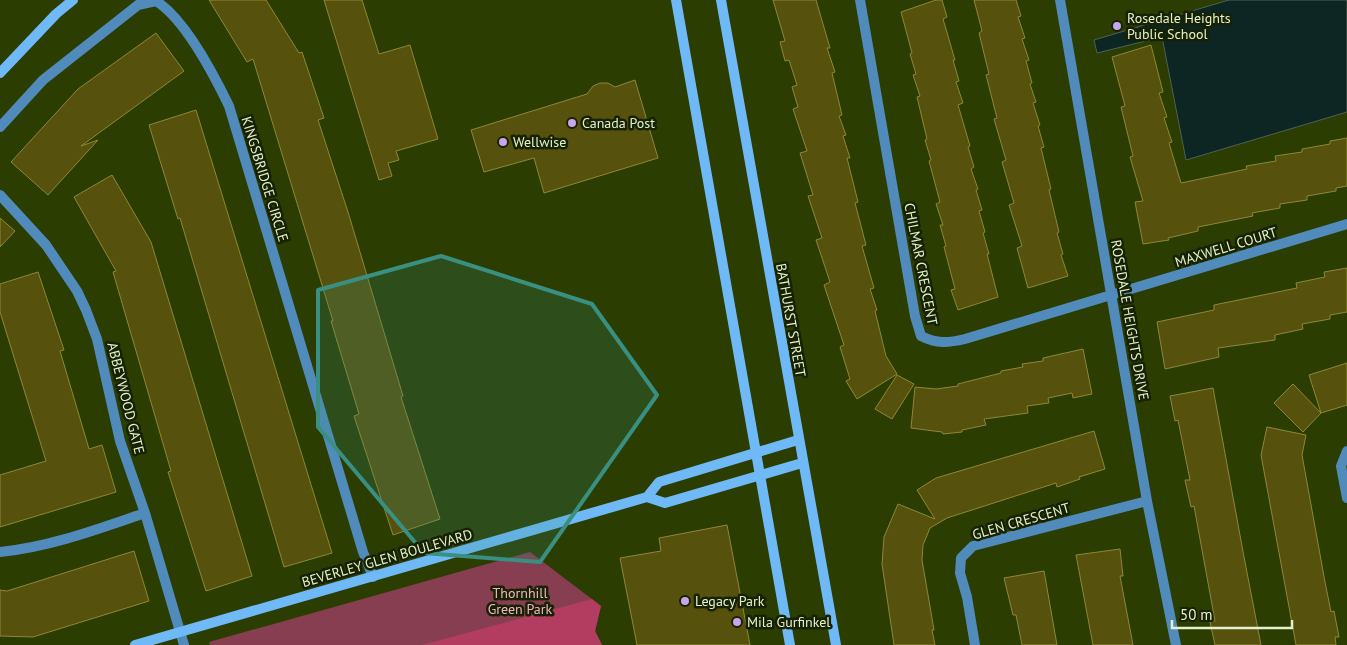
<svg xmlns="http://www.w3.org/2000/svg" width="1347" height="645" viewBox="0 0 1347 645" font-family="'PT Sans',sans-serif">
<style>
.green{fill:#863e50}
.forest{fill:#b23d61}
.water{fill:#0d2523;stroke:#4d6256}
.building{fill:#56520e;stroke:#8d8834}
.lines{fill:none;stroke-linecap:round;stroke-linejoin:round}
.street{stroke:#508bbb;stroke-width:10}
.secondary{stroke:#6fb9f7;stroke-width:10}
.marked{fill:#398f81;fill-opacity:0.2;stroke:#398f81;stroke-width:4;stroke-linejoin:round}
.poi-dot{fill:#c8a6ef;stroke:#172103;stroke-width:2}
.labels{text-anchor:middle;dominant-baseline:central;stroke-width:5;stroke-linejoin:round;paint-order:stroke}
.poi-label{font-size:14px;fill:#e3f2cc;stroke:#172103;text-anchor:start}
.street-label{font-size:14px;fill:#e3f2cc;stroke:#172103}
.park-label{font-size:14px;fill:#f2b4c1;stroke:#172103}
</style>
<rect width="100%" height="100%" fill="#2b3d00"/>
<path class="green" d="M530 552 601 606 595 631 602 645H210L209 642Z"/>
<path class="forest" d="M592 599 601 606 595 631 602 645H422Z"/>
<path class="water" d="M1229 0H1347V112L1186 160 1162 37 1097 53 1094 40Z"/>
<path class="building" d="M209 0H266L299 53 302 52 324 118 318 120 348 212 403 396 401 397 440 519 393 535 354 416 359 414 331 321H333L253 59 247 62Z
M324 0H362L379 54 410 45 438 139 396 151 399 160 388 163 392 176 379 180Z
M773 0H816L830 48H827L835 72 832 73 842 115 839 116 846 135 843 136 850 158H847L858 202 855 203 866 245 862 246 874 288 870 289 877 310 875 311 886 356 897 374 857 399 846 381 850 379 840 347 844 345 824 285 830 282 816 240 822 238 808 196 813 195 800 153 807 151 793 109 798 107 792 87 797 85 789 60 785 61 780 42 785 41Z
M936 0H942L947 17 943 19 955 60H953L959 81 956 82 963 103 958 105 970 146 968 147 974 167 971 169 978 189 976 190 982 210 979 211 985 232 983 233 989 254H987L998 297 958 310 951 290 955 289 944 247 946 246 940 225H943L936 204 940 202 929 161 931 160 925 140 927 139 917 97 920 96 913 75 916 74 910 54 912 53 901 12Z
M974 0H1016L1021 16 1018 17 1025 38 1022 39 1029 60 1026 61 1032 83 1030 84 1036 102 1033 103 1040 125 1038 126 1044 147 1041 148 1051 189 1049 190 1059 232 1057 233 1063 254 1061 255 1068 276 1028 288 1017 248 1022 246 1009 205 1014 203 1002 162 1006 160 994 119 997 118 986 75 989 74 979 33 982 31Z
M156 33 184 71 81 146 98 140 48 195 11 162 78 89Z
M1151 45 1163 92 1159 93 1167 117 1164 118 1172 142 1169 143 1181 183 1247 169 1246 166 1276 161 1275 156 1302 152V149L1330 144V141L1347 138V186L1336 188V191L1307 196V200L1280 204V208L1252 213 1253 216 1198 227V231L1168 238 1169 240 1143 244 1135 202 1143 201 1130 157 1133 156 1121 107 1125 106 1112 57Z
M635 80 658 158 544 193 534 158 484 172 471 130 587 94 593 86 600 83H608L615 87Z
M196 110 332 553 284 567 180 218 178 219 149 125Z
M112 175 151 242 252 576 206 591 168 472 171 471 113 272 116 271 74 197Z
M0 218 15 231 0 247Z
M1347 268V312L1330 315V319L1302 324 1303 329 1275 335V340L1218 348 1219 357 1165 369 1157 322 1214 310V305L1297 288 1296 283 1325 277 1324 272Z
M38 272 64 350 60 351 89 449 102 445 116 492 0 527V475L46 461 0 312V284Z
M1083 349 1092 394 1073 398 1072 393 1048 398 1049 403 1027 406 1028 413 984 419 986 425 962 430V432L943 434 942 432 911 428 915 387 936 389 958 386V384L1001 373V371L1023 367 1022 364 1043 361V358Z
M1347 363V405L1321 413 1309 375Z
M897 375 914 384 892 419 875 409Z
M1293 384 1321 413 1303 432 1274 403Z
M1213 388 1244 557 1261 645H1215L1210 622 1215 621 1194 506 1191 507 1185 480H1190L1178 420 1175 421 1170 396Z
M1267 427 1306 435 1302 455 1325 582 1331 612 1334 611 1339 637H1335L1336 645H1296L1261 455Z
M1094 431 1105 469 1079 477 1080 479 1057 487 1056 483 947 518 930 528 923 545 922 560 934 630H932L935 645H894L882 564 884 537 898 504 935 519 917 490 936 478Z
M727 525 750 645H637L620 558 661 551 659 538Z
M1120 549 1123 576H1120L1133 645H1093L1076 555Z
M134 551 149 601 33 637 0 636V590L7 591Z
M1044 571 1057 645H1022L1016 615H1013L1004 578Z"/>
<g class="lines">
<path class="street" d="M860 0 915 316 921 336C937 344 948 343 965 339L1347 224
M1060 0 1147 501 1176 645
M0 127 43 80 138 5 156 1C185 19 214 75 229 106L363 552 373 577
M0 195 46 245 77 291 86 310 97 339 120 441 145 513 184 645
M1347 451 1341 466 1347 498
M0 552C50 547 98 529 145 513
M975 645 967 597 960 573 961 558 973 546 1147 501"/>
<path class="secondary" d="M676 0 790 645
M721 0 836 645
M0 73 56 14 73 0
M647 497 665 503 802 463
M135 645 647 497 659 482 798 440"/>
</g>
<path class="marked" d="M441 256 592 304 657 395 540 562 424 553 318 427V290Z"/>
<g class="poi-dot">
<circle cx="1117" cy="26" r="5"/>
<circle cx="572" cy="123" r="5"/>
<circle cx="503" cy="142" r="5"/>
<circle cx="685" cy="601" r="5"/>
<circle cx="737" cy="622" r="5"/>
</g>
<g class="labels">
<g class="poi-label">
<text x="1127" y="18">Rosedale Heights<tspan x="1127" dy="16">Public School</tspan></text>
<text x="582" y="123">Canada Post</text>
<text x="513" y="142">Wellwise</text>
<text x="695" y="601">Legacy Park</text>
<text x="747" y="622">Mila Gurfinkel</text>
</g>
<g class="street-label">
<text transform="translate(265 179) rotate(73)">KINGSBRIDGE CIRCLE</text>
<text transform="translate(1226 247) rotate(-17)">MAXWELL COURT</text>
<text transform="translate(921 264) rotate(79)">CHILMAR CRESCENT</text>
<text transform="translate(791 320) rotate(80)">BATHURST STREET</text>
<text transform="translate(1130 320) rotate(80)">ROSEDALE HEIGHTS DRIVE</text>
<text transform="translate(126 398) rotate(76)">ABBEYWOOD GATE</text>
<text transform="translate(1021 521) rotate(-16)">GLEN CRESCENT</text>
<text transform="translate(387 558) rotate(-16)">BEVERLEY GLEN BOULEVARD</text>
</g>
<g class="park-label">
<text x="520" y="593">Thornhill<tspan x="520" dy="16">Green Park</tspan></text>
</g>
</g>
<path d="M1172 620v8h120v-8" fill="none" stroke="#e3f2cc" stroke-width="2.5"/>
<text x="1180" y="620" font-size="15" fill="#e3f2cc" stroke="#172103" stroke-width="4" paint-order="stroke">50 m</text>
</svg>
